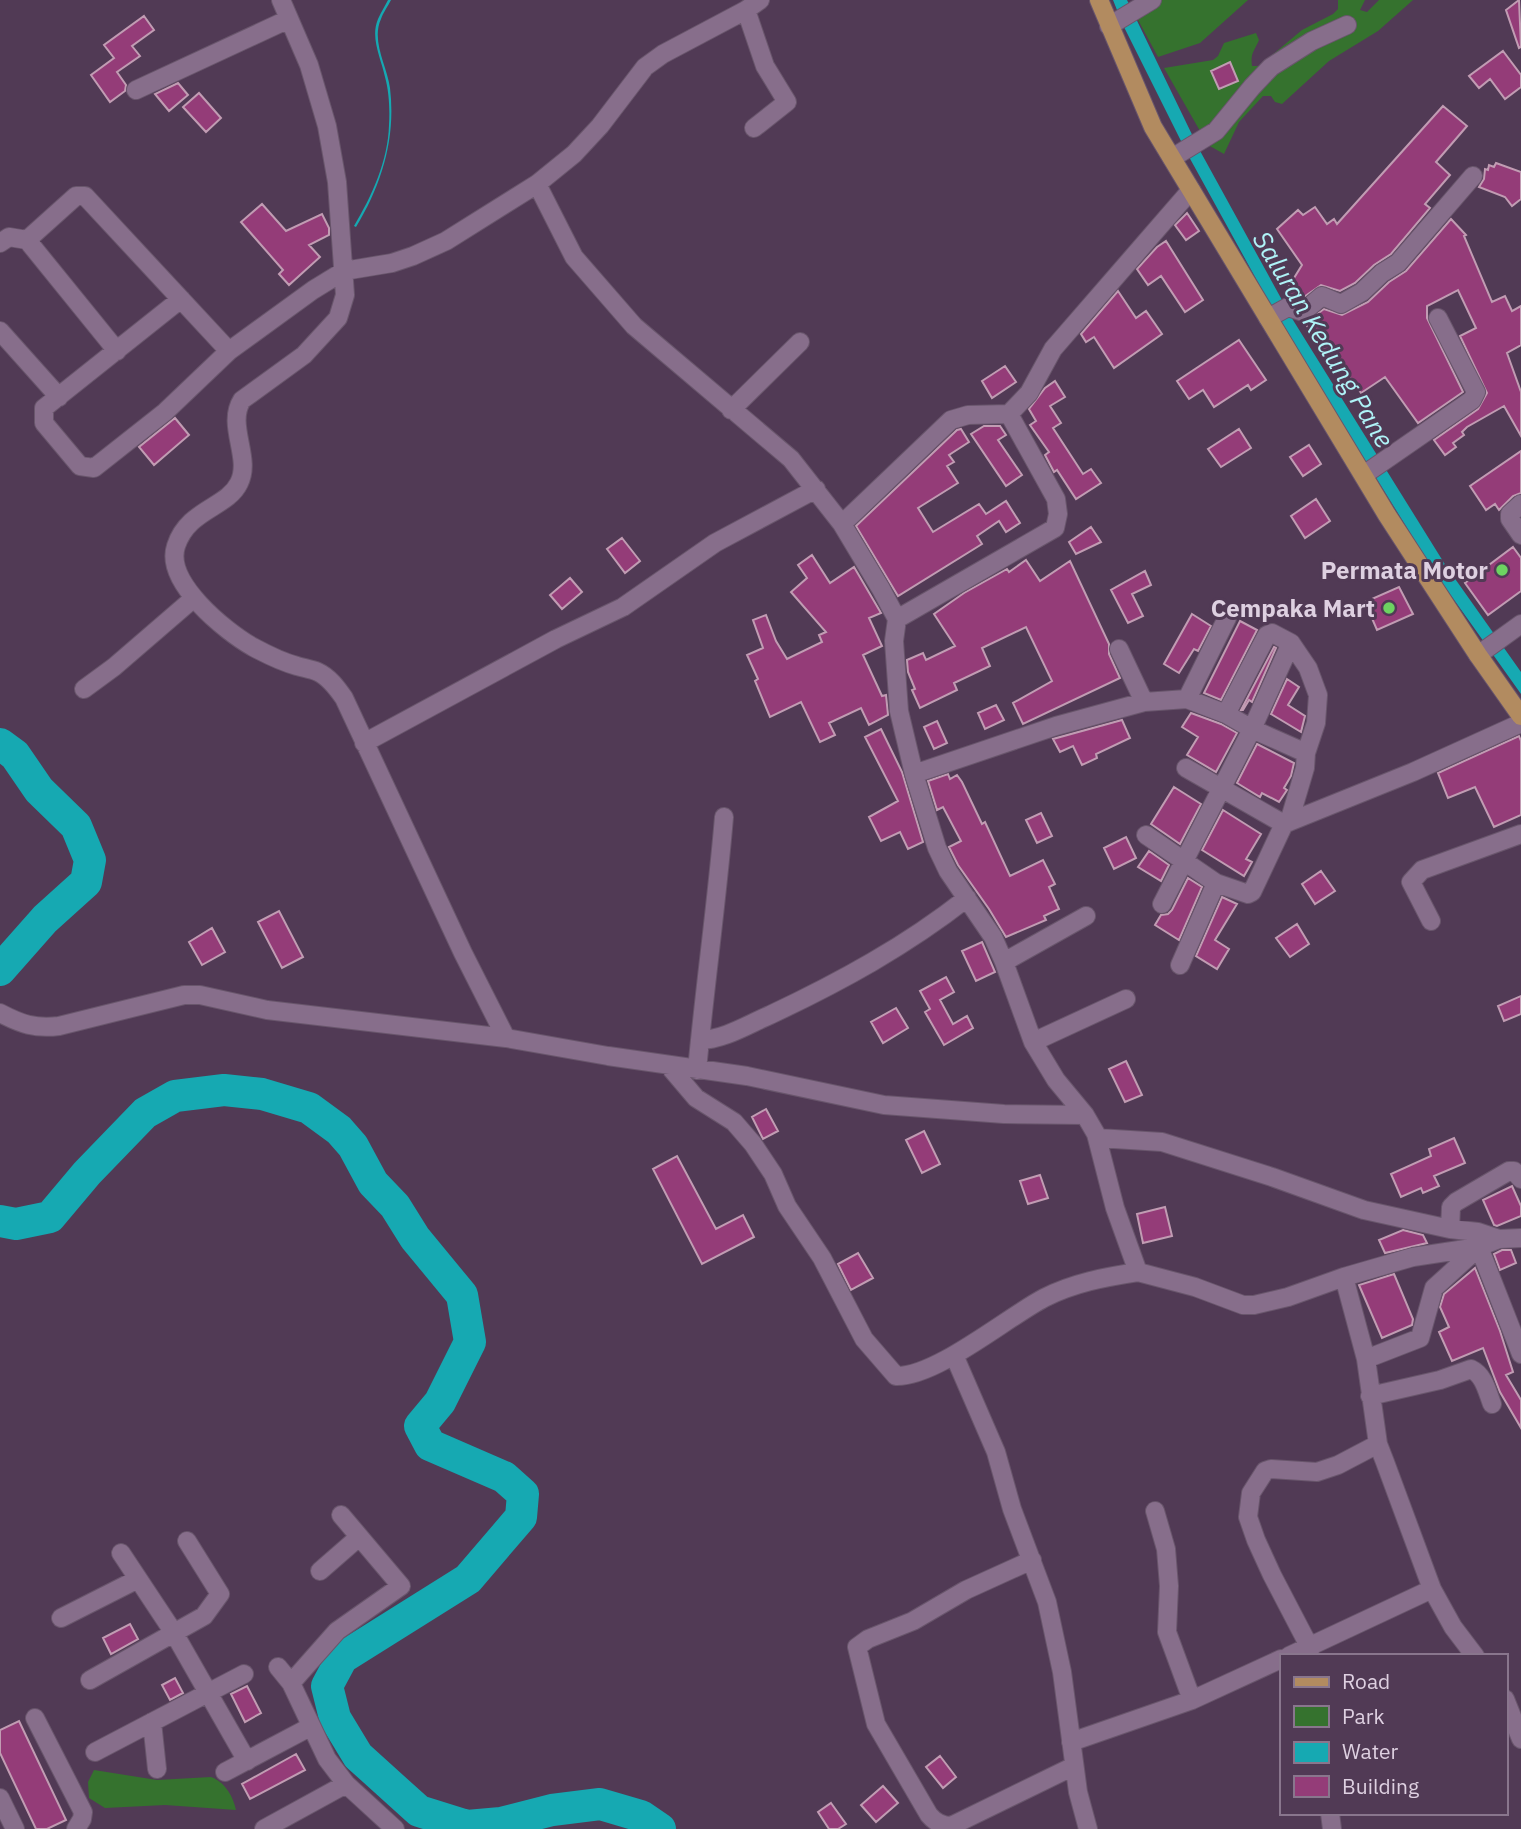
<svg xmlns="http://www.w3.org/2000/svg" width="1521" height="1829" viewBox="0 0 1521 1829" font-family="'IBM Plex Sans',sans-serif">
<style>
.green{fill:#35722e}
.water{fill:#16a9b2}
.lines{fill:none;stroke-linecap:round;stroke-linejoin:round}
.river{stroke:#16a9b2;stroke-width:32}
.building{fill:#943c78;stroke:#c19cb3;stroke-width:2}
.minor-casing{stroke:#69566c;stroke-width:20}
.major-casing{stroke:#69566c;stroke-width:20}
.minor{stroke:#876e8b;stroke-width:18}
.major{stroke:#b28b60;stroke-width:18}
.poi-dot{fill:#6dd361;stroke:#513a55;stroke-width:2.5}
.labels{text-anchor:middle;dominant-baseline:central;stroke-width:6;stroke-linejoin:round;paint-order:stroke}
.poi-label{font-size:24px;font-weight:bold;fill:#ded0e1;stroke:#513a55;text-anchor:end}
.water-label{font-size:26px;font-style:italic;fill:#aff3f7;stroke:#513a55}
</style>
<rect width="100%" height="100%" fill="#513a55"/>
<path class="green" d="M1161 0H1248L1200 43 1158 57 1137 18Z
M1338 0H1365L1360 10 1367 12 1379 0H1413L1378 31 1329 61 1282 104 1275 102 1271 96H1263L1239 122 1224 154 1208 145 1164 68 1213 60 1218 56 1224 43 1256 33 1259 40C1255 50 1250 53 1252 66H1259L1302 30 1333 14 1338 9Z
M94 1770 157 1780 211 1777C225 1782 233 1796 236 1810L165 1805 105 1808 89 1798 88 1782Z"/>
<path class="water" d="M388 0H391C388 6 383 13 381 19 371 41 387 66 390 88 396 138 382 184 356 227L354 226C372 196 388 161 389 125 390 110 389 91 385 77 381 58 370 38 378 19 381 12 385 6 388 0Z
M1113 0H1127L1199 149 1293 320 1446 566 1521 672V694L1435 573 1282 326 1188 155 1123 25Z"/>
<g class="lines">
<path class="river" d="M0 744 15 755 39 790 76 826 90 860 86 882 45 919 0 970
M0 1221 16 1224 50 1217 87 1173 145 1113 175 1096 224 1090 262 1094 309 1108 339 1130 353 1146 373 1183 395 1206 415 1238 462 1295 470 1342 440 1402 420 1426 430 1445 504 1477 523 1494 521 1517 468 1579 342 1658 327 1686 335 1718 358 1756 419 1811 467 1826 501 1823 552 1810 600 1804 641 1816 660 1829"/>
</g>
<path class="building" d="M1519 0 1521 47 1519 48 1506 10Z
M144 16 154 30 132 46 140 56 117 72 126 85 125 91 110 102 91 75 114 58 104 45Z
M1503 51 1521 75V87L1505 99 1490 79 1479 88 1469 76Z
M1230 62 1238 81 1219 89 1211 71Z
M178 83 188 95 169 111 155 94Z
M199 93 221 118 206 132 183 107Z
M1443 106 1467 126 1436 162 1450 175 1425 204 1430 208 1391 254 1374 265 1355 283 1340 291 1321 285 1301 299 1290 296 1286 291 1302 265 1277 229 1298 210 1303 215 1315 207 1327 224 1334 219 1337 224Z
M1496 163 1521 172V199L1512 206 1505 197 1479 187 1484 179 1485 169 1488 170 1489 165 1494 167Z
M262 204 286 231 322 214 329 228V235L309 245 320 257 289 285 279 274 283 270 241 222Z
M1187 213 1199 231 1186 240 1175 225Z
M1451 219 1466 235 1464 236 1492 302 1505 296 1512 311 1521 306V345L1507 353 1521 392V436L1504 406 1467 427 1462 432 1464 435 1453 443 1456 447 1445 455 1434 440 1478 409 1487 393 1460 336 1476 328 1458 290 1427 306V318L1463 392 1418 423 1385 377 1361 393 1333 354 1329 357 1305 323 1324 309 1342 315 1368 302 1389 282 1406 271Z
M1166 241 1203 300 1185 312 1161 276 1148 285 1137 269 1157 247Z
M1118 291 1136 318 1146 311 1162 334 1114 368 1094 337 1086 342 1081 334Z
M1239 340 1266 380 1251 390 1248 385 1214 407 1203 390 1189 399 1177 381Z
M1005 366 1016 382 992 398 982 381Z
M1055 381 1065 397 1050 406 1061 423 1053 428 1083 474 1091 469 1101 483 1076 499 1057 470 1054 472 1045 455 1049 452 1030 425 1036 421 1029 409 1045 388Z
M175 418 189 435 154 465 139 447Z
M984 426H1000L1006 435 998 440 1022 475 1006 486 971 434Z
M961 429 969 442 949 455 954 462 947 466 958 483 918 508 933 532 979 504 986 514 1006 501 1020 523 1006 532 999 521 977 536 982 544 898 596 856 526 957 430Z
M1239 429 1251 448 1221 467 1208 449Z
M1309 445 1321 464 1303 476 1290 457Z
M1521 451V493L1513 496 1499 510 1495 504 1486 510 1470 486Z
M1316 499 1330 521 1305 538 1291 516Z
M1091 527 1101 542 1076 554 1069 542Z
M622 538 640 561 625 573 607 549Z
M1513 547 1521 558V591L1488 615 1465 583Z
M812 555 830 583 854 567 881 613 869 618 882 646 863 655 882 696 886 695 888 715 869 725 861 708 829 723 835 735 820 742 801 702 770 717 755 681 758 679 747 655 763 648 753 620 766 615 776 641 787 659 822 642 819 635 826 632 791 592 807 578 798 565Z
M1026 560 1040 581 1070 561 1109 644V654L1120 678 1023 724 1013 703 1052 681 1026 627 982 648 990 666 954 683 957 690 920 708 912 690 915 689 908 672 907 660 923 653 926 660 955 646 934 614 964 593 1007 569 1009 572Z
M1145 571 1151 585 1132 594 1143 616 1128 623 1111 590Z
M570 578 582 592 562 609 550 595Z
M1399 587 1413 614 1377 630 1365 602Z
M1192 614 1211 626 1198 651 1194 649 1179 673 1164 664Z
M1240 621 1257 630 1221 700 1204 693Z
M1274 647 1276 648 1252 702 1249 700 1243 710H1241Z
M1287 679 1299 687 1288 705 1305 716 1301 732 1271 714Z
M996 705 1004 720 985 729 978 713Z
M1191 713 1221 724 1237 733 1216 772 1187 755 1198 737 1182 727Z
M1122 720 1130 738 1096 754 1097 758 1082 765 1073 746 1060 752 1053 739Z
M937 721 947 743 934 749 924 727Z
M881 729 902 772 923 842 908 849 900 832 881 841 869 817 898 801 865 737Z
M1519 736 1521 741V815L1494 827 1475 787 1448 798 1438 773Z
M1257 744 1294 763 1291 776 1284 788 1287 790 1279 802 1262 793 1260 797 1237 783Z
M948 774 950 779 957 775 962 782 982 824 985 822 1010 876 1043 860 1055 884 1049 887 1059 909 1044 916 1046 920 1006 937 989 909 958 865 949 847 961 841 943 807 937 810 928 781Z
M1174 787 1201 804 1180 844 1151 824Z
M1223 810 1261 834 1246 859 1252 862 1244 876 1202 850Z
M1041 813 1052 836 1037 843 1026 820Z
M1126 837 1136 858 1114 869 1104 848Z
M1149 851 1169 865 1161 881 1138 867Z
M1321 871 1335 891 1315 904 1302 884Z
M1188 878 1202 887 1179 940 1155 925 1161 915 1168 914 1172 910Z
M1222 897 1237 904 1215 940 1229 949 1217 969 1196 956Z
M279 911 303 957 282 968 258 922Z
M1297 924 1309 944 1290 957 1276 938Z
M212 928 225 952 202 965 189 942Z
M982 942 995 972 976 981 962 951Z
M946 977 954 992 940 1000 953 1024 967 1016 973 1028 944 1045 925 1012 930 1009 920 991Z
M1521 996V1014L1504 1021 1498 1006Z
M896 1008 908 1028 883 1043 871 1022Z
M1126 1061 1142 1095 1125 1102 1109 1069Z
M766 1109 778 1131 763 1139 752 1117Z
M924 1131 940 1164 922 1173 906 1140Z
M1454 1138 1465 1163 1434 1176 1439 1186 1423 1193 1421 1188 1401 1197 1391 1174 1431 1156 1429 1149Z
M677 1156 716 1229 743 1215 754 1237 702 1264 653 1169Z
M1040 1175 1048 1198 1028 1204 1020 1181Z
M1512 1186 1521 1206V1216L1497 1226 1494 1225 1483 1200Z
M1165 1207 1172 1236 1143 1243 1137 1214Z
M1403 1230 1423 1235 1427 1243 1385 1253 1379 1240Z
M1502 1250H1511L1516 1263 1500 1270 1494 1254Z
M858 1253 873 1278 851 1290 838 1264Z
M1475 1268 1500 1331 1513 1372 1506 1375 1521 1400V1428L1500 1392 1483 1348 1452 1361 1439 1332 1449 1327 1440 1307 1444 1294Z
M1394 1274 1413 1319 1412 1325 1382 1338 1359 1285Z
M130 1624 138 1639 111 1654 103 1638Z
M175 1678 183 1693 170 1700 162 1685Z
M247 1686 261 1713 245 1722 231 1694Z
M19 1721 66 1820 47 1829H36L0 1753V1730Z
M296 1754 305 1770 250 1799 242 1784Z
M940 1756 956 1777 943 1788 926 1767Z
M883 1786 898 1803 876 1822 861 1805Z
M831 1803 846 1824 838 1829H829L818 1812Z"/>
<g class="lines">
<g class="minor-casing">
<path id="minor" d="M281 0 309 65 327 126 337 182 345 295 338 318 304 355 242 400C226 425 252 458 239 483 227 508 188 509 176 546 164 582 225 631 253 647 266 654 282 662 297 666 303 668 311 669 318 672 329 677 337 688 344 698L463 953 506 1038
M746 10 765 66 787 102 754 128
M1109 26 1152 0
M136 90 289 19
M1172 158 1216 131 1252 87 1271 67 1312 41 1347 25
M537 184 574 257 634 326 791 459 842 524 881 589 897 619 894 641 899 711 914 774 937 848 948 871 993 937 1004 962 1033 1042 1056 1080 1085 1115 1096 1134 1115 1208 1138 1272C1105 1277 1073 1283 1044 1298 1006 1318 936 1377 896 1376L864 1339 822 1258 787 1206 773 1174 753 1144 734 1122 696 1098 668 1065
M27 240 117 351
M0 243 9 237 27 240 76 196H85L229 351
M181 299 44 408V423L80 466 94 468 165 412 229 351 313 290 344 271 392 263 413 256 446 241 537 184 574 154 600 126 645 67 663 54 746 10 760 0
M1268 318 1288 307 1303 312 1322 296 1341 304 1362 292 1382 273 1398 263 1473 176
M0 331 59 397
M731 410 800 342
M1365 474 1472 400 1476 392 1438 318
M1521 504 1510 514V519L1521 535
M842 524 951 420 968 415 1009 414 1029 393 1053 349 1191 190
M1227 618 1187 699 1226 714 1252 729 1306 753
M897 619 1055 528 1058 514 1056 499 1009 414
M1119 649 1144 702
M1478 655 1521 624
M84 689 114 667 194 598
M1226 714 1267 635 1272 633 1291 643 1308 668 1318 695 1316 723 1306 753 1305 768 1289 822
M364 743 556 639 623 607 715 543 816 489
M1186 768 1284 824 1413 772 1521 723
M914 774 1056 726 1144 702 1187 699
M1146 835 1216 883 1180 965
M1216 883 1248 894 1252 892 1284 824
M1162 904 1252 729 1291 643
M1431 921 1411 882 1422 870 1521 834
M1004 962 1086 916
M0 1013C21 1024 35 1029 59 1026L184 995H200L267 1010 506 1038 608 1056 747 1076 884 1105 1004 1114 1085 1115
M700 1040C723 1040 749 1024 770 1015 840 982 906 946 967 898
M1033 1042 1126 999
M697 1070C705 985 717 901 724 817
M1098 1138 1162 1142 1272 1177 1364 1210 1450 1229 1478 1232 1499 1239
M1450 1229 1451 1207 1456 1202 1509 1171H1514L1521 1179
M1138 1272 1195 1287 1243 1305H1254L1288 1297 1344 1277 1413 1257 1479 1247 1499 1239 1521 1238
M1344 1277 1366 1359 1378 1444 1385 1462 1432 1589 1453 1627 1475 1656
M954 1355 996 1452 1012 1509 1047 1602 1062 1672 1078 1792 1088 1829
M1366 1359 1420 1338 1434 1288 1479 1247 1521 1354
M1370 1396 1440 1380 1471 1369C1484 1375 1487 1391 1492 1404
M1155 1511 1166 1549 1169 1586 1167 1632 1192 1700
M341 1515 401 1586 337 1631 291 1683 327 1759 346 1784 395 1829
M121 1553 174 1633 247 1761
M1032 1560 966 1590 913 1621 868 1639 857 1647 876 1724 929 1815C935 1822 942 1826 951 1826L1074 1766
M320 1571 359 1537
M61 1618 138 1579
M1289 1656 1432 1589
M1310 1656 1309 1646 1272 1575 1256 1540 1248 1517 1251 1493 1265 1471 1271 1469 1317 1472 1338 1465 1378 1444
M278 1667 291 1683
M90 1680 204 1616 220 1594 187 1541
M1505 1699 1521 1739
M35 1718 83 1812 82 1819 76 1829
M152 1722 157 1769
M1071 1742 1192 1700 1281 1659
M95 1752 244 1674
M225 1772 310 1727
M0 1798 15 1829
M1330 1813 1332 1829
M264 1829 346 1784"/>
</g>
<g class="major-casing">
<path id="major" d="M1099 0 1153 127 1387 515 1478 655 1521 716"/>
</g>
<use href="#minor" class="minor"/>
<use href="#major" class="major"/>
</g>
<g class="poi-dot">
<circle cx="1502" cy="570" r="7"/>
<circle cx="1389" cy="608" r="7"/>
</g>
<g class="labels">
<g class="poi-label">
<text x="1488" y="570">Permata Motor</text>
<text x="1375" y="608">Cempaka Mart</text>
</g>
<g class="water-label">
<text transform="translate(1324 339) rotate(59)">Saluran Kedung Pane</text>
</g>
</g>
<rect x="1280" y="1654" width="228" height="161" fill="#513a55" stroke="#89768d" stroke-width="2"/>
<rect x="1294" y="1677" width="35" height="10" fill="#b28b60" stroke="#89768d" stroke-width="2"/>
<text x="1342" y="1689" font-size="21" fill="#ded0e1">Road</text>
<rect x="1294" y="1706" width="35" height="21" fill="#35722e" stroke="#89768d" stroke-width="2"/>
<text x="1342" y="1724" font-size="21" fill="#ded0e1">Park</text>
<rect x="1294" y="1742" width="35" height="21" fill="#16a9b2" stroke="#89768d" stroke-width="2"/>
<text x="1342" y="1759" font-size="21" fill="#ded0e1">Water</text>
<rect x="1294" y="1776" width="35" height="21" fill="#943c78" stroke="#89768d" stroke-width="2"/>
<text x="1342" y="1794" font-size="21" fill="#ded0e1">Building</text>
</svg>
